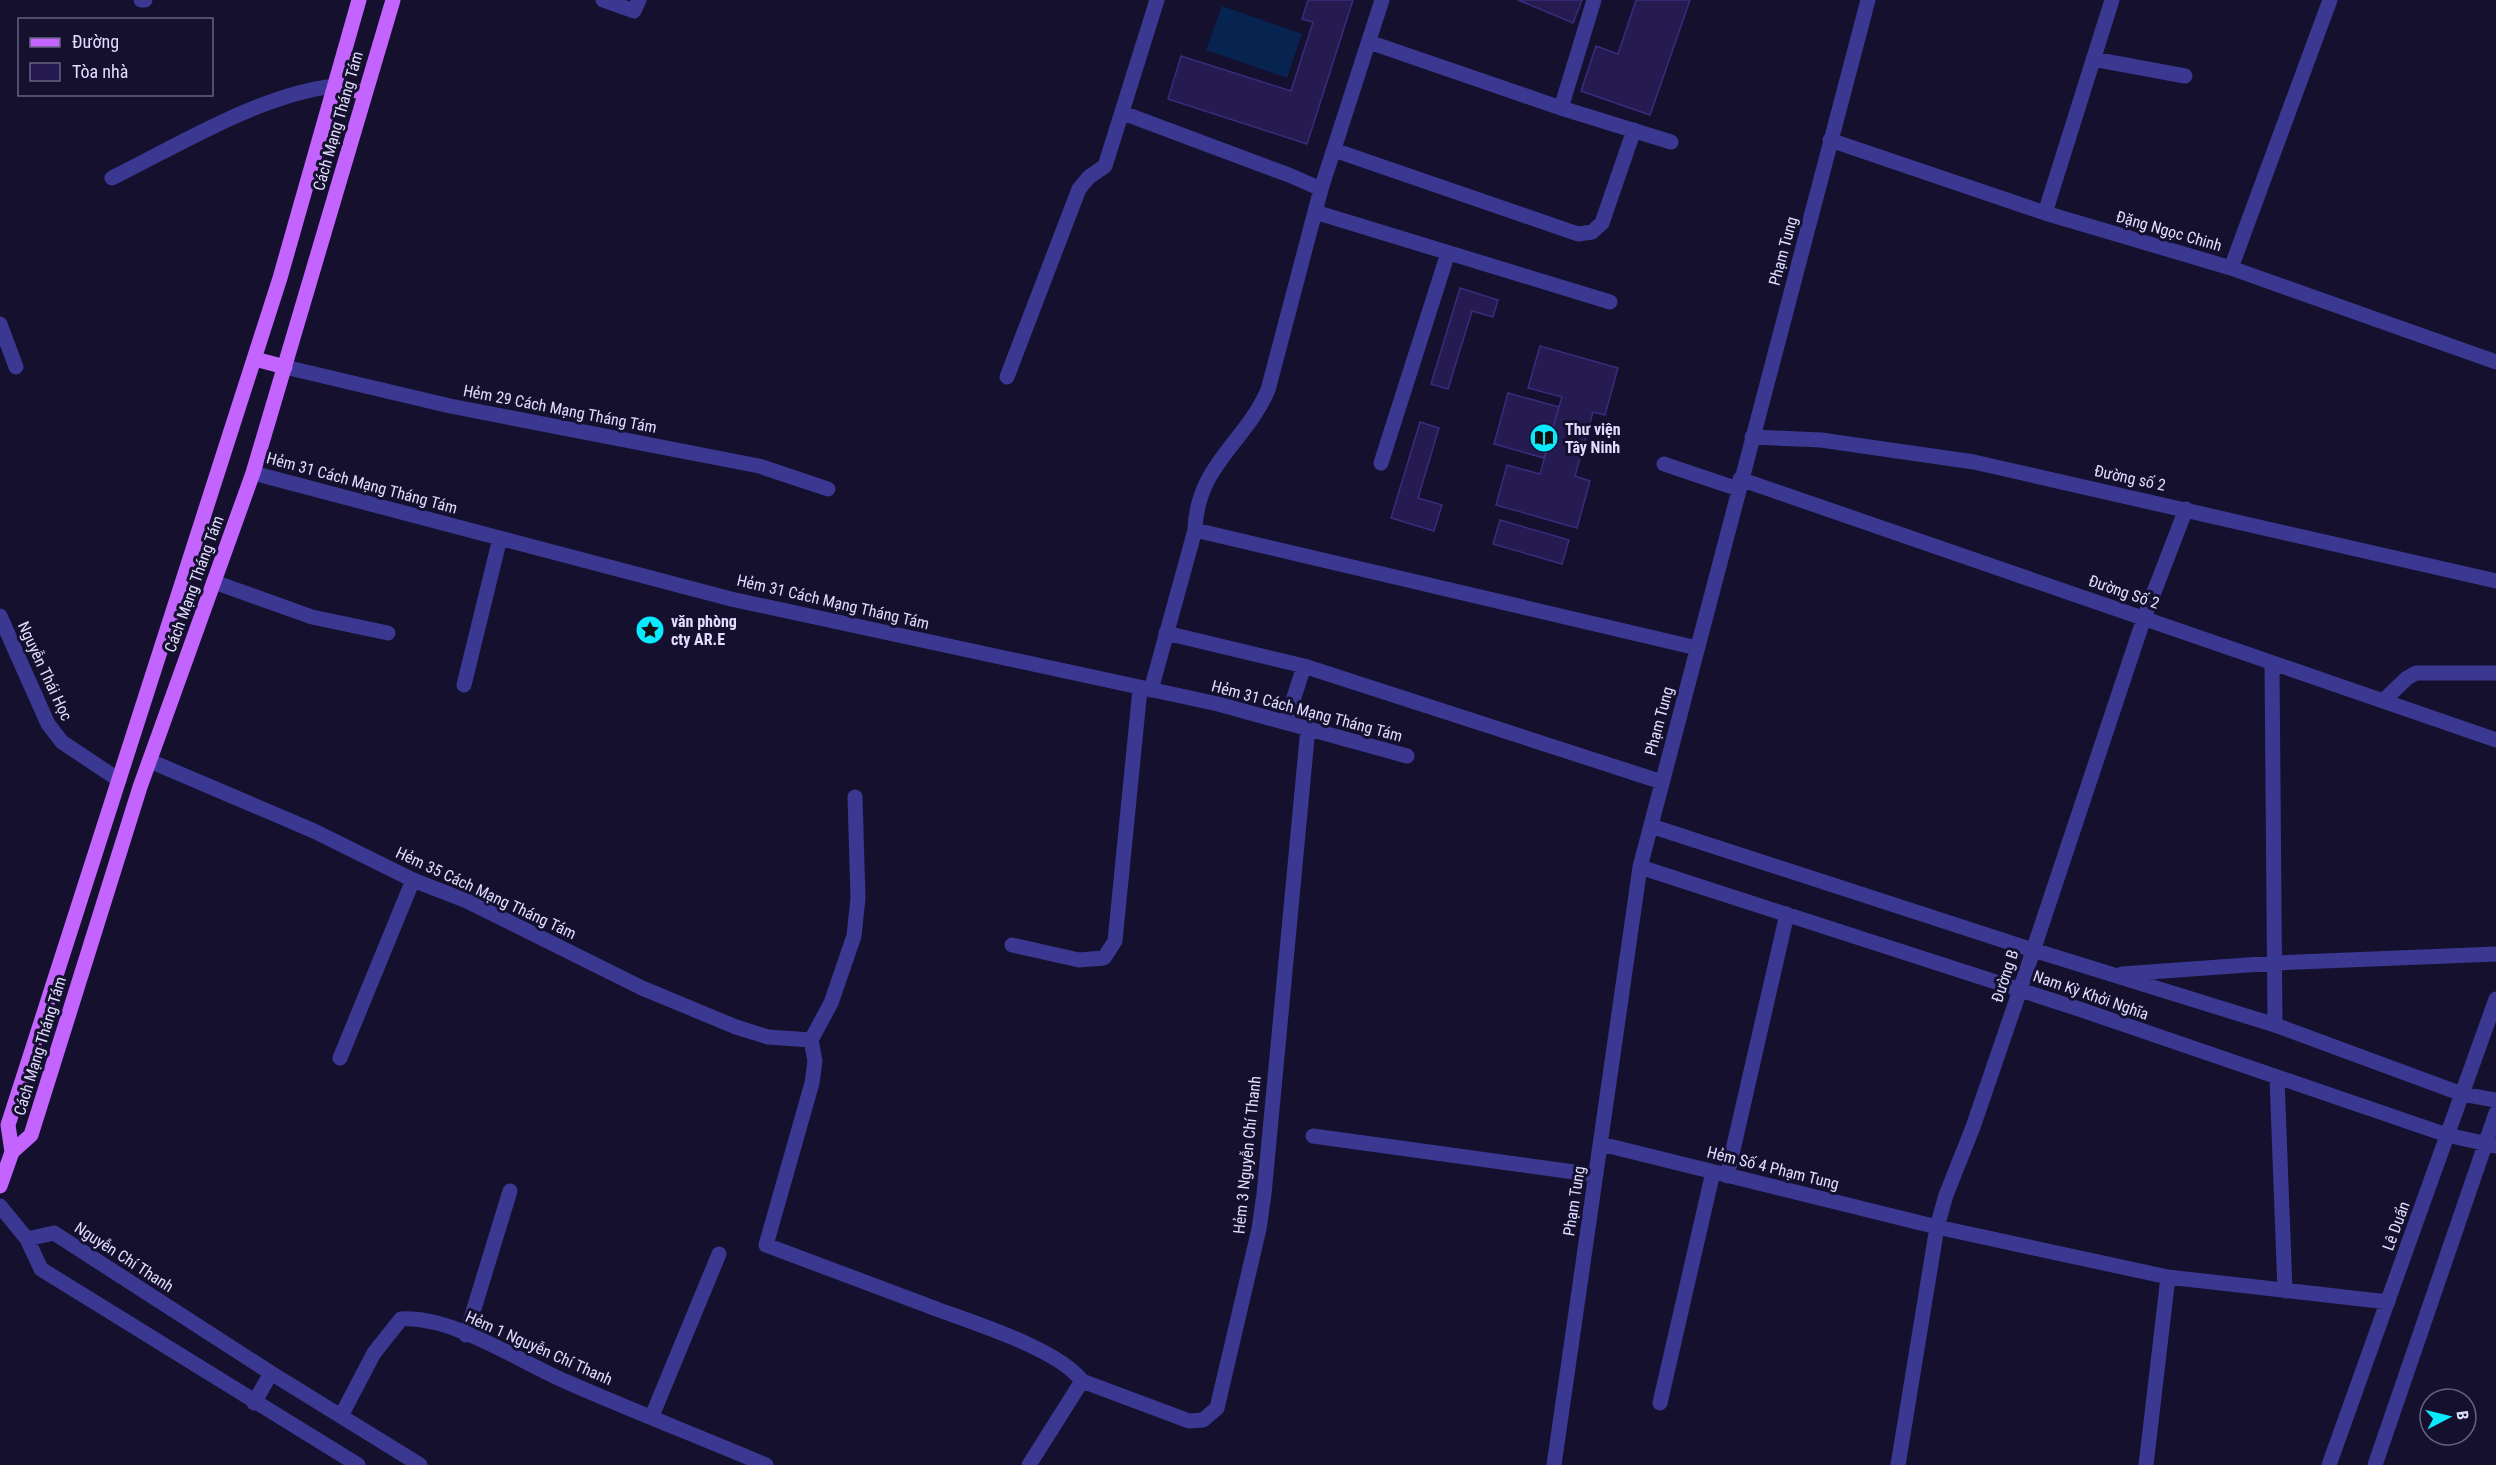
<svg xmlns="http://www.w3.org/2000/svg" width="2496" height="1465" viewBox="0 0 2496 1465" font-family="'Roboto Condensed',sans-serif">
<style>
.water{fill:#072350}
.building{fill:#251b51;stroke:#3a2b7e;stroke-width:1.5}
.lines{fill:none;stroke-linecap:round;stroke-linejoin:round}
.minor{stroke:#3a3890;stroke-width:15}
.major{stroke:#c364ff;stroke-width:15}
.labels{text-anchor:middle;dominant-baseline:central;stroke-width:6;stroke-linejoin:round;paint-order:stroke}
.street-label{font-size:16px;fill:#e0ddff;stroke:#15102e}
.poi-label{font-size:16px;font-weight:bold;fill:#e0ddff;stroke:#15102e;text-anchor:start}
</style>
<rect width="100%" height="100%" fill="#15102e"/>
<path class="water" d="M1222 6 1302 34 1287 78 1206 50Z"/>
<path class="building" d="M1308 0H1353L1307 144 1168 99 1181 56 1291 91 1313 22 1302 19Z
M1518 0H1582L1573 23Z
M1636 0H1690L1650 115 1581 91 1596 46 1618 54Z
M1460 288 1498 300 1493 317 1472 311 1448 389 1431 384Z
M1540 346 1618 368 1605 415 1593 412 1575 476 1590 481 1577 528 1496 505 1507 465 1540 474 1559 407 1562 397 1528 388Z
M1508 393 1559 407 1544 458 1494 444Z
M1420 422 1439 428 1418 498 1442 505 1434 531 1391 518Z
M1500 520 1569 540 1562 564 1493 544Z"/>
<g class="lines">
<path class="minor" d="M141 0H145
M603 0 634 11 639 0
M1369 42 1561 108 1671 142
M2093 59 2185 76
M1561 108 1594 0
M1123 113 1289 175 1321 189
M1830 140 2045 213 2231 268 2496 362
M1334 150 1578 234 1592 232 1602 223 1634 130
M112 178C179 145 261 94 335 86
M1315 212 1610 302
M2045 213 2112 0
M2231 268 2330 0
M0 324 16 367
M285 367 450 406 759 466 828 489
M1007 377 1079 189 1089 177 1105 166 1157 0
M1752 437 1821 440 1974 462 2496 581
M1381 463 1448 253
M1664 464 1738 489
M253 473 731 599 1218 704 1407 756
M1740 479 2496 740
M1195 530 1697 648
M214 582 312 617 388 633
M0 616 48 724 62 742 119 780
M1166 633 1304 666 1286 722
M2272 665 2275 1025
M1304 666 1662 782
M464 685 500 538
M1151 690 1195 530C1197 465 1245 443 1268 390L1321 189 1382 0
M2383 701 2407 678 2416 673H2496
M150 761 314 831 413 880 467 901 642 988 736 1027 768 1037 811 1040
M855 797 858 898 854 936 831 1003 811 1040 815 1061 812 1083 766 1245C819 1265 872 1285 926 1305 966 1321 1057 1347 1082 1381
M1651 826 2033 950 2275 1025 2462 1094 2496 1100
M1640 867 2076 1008 2447 1135 2496 1146
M1012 945 1079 960 1104 958 1115 941 1140 689
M2122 974 2275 963 2496 954
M340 1058 413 880
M2277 1078 2285 1291
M1313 1136 1596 1175
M1601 1144 1937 1227 2168 1277 2388 1302
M1727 1176 1787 914
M0 1206 27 1239 41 1269 358 1465
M27 1239 54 1233 271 1373 420 1465
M466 1335 510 1191
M1082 1381 1189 1421 1203 1420 1217 1408 1259 1229 1264 1194 1308 728
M254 1403 271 1373
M1660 1403 1713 1172
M341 1416 374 1353 401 1319C454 1316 518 1361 567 1382 633 1411 700 1437 766 1465
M652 1416 719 1254
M1029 1465 1082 1381
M1554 1465 1640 867 1868 0
M1898 1465 1937 1227 1946 1195 1973 1127 2020 990 2144 618 2186 509
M2146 1465 2168 1277
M2329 1465 2496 999
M2375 1465 2496 1113"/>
<path class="major" d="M335 86 365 93
M255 359 285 367
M12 1152 31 1135 140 787 253 473 393 0
M0 1186 12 1152 8 1125 280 278 359 0"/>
</g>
<defs>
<g id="library-disc" transform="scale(1.5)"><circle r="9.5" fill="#09eaff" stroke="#15102e"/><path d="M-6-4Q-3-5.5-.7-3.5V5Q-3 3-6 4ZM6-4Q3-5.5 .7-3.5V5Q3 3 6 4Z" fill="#111"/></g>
<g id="sight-disc" transform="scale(1.5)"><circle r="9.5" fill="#09eaff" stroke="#15102e"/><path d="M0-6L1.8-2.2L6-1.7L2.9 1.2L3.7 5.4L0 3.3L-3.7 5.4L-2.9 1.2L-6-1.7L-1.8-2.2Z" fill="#111"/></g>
</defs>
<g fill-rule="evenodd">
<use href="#library-disc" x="1544" y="438"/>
<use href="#sight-disc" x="650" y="630"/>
</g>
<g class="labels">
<g class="street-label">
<text transform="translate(338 121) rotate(-74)">Cách Mạng Tháng Tám</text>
<text transform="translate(2169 231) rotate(16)">Đặng Ngọc Chinh</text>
<text transform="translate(1783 251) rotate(-75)">Phạm Tung</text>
<text transform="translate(560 409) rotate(11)">Hẻm 29 Cách Mạng Tháng Tám</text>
<text transform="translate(2130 478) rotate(12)">Đường số 2</text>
<text transform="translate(362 483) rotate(15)">Hẻm 31 Cách Mạng Tháng Tám</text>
<text transform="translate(194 584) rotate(-70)">Cách Mạng Tháng Tám</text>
<text transform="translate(2124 592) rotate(19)">Đường Số 2</text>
<text transform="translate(833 602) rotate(13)">Hẻm 31 Cách Mạng Tháng Tám</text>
<text transform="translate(45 671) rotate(65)">Nguyễn Thái Học</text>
<text transform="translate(1307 711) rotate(15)">Hẻm 31 Cách Mạng Tháng Tám</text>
<text transform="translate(1659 721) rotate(-75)">Phạm Tung</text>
<text transform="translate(486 893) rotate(25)">Hẻm 35 Cách Mạng Tháng Tám</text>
<text transform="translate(2005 976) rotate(-72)">Đường B</text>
<text transform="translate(2091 995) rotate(19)">Nam Kỳ Khởi Nghĩa</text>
<text transform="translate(40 1046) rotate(-73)">Cách Mạng Tháng Tám</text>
<text transform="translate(1247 1155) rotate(-84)">Hẻm 3 Nguyễn Chí Thanh</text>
<text transform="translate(1773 1168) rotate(14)">Hẻm Số 4 Phạm Tung</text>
<text transform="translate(1574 1201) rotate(-81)">Phạm Tung</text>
<text transform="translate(2396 1226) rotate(-70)">Lê Duẩn</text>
<text transform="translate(124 1257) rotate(33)">Nguyễn Chí Thanh</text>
<text transform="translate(539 1348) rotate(24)">Hẻm 1 Nguyễn Chí Thanh</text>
</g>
<g class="poi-label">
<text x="1565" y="429">Thư viện<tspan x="1565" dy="18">Tây Ninh</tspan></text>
<text x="671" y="621">văn phòng<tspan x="671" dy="18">cty AR.E</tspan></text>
</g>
</g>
<rect x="18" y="18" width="195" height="78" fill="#15102e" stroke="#666282" stroke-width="1.5"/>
<rect x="30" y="38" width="30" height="9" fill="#c364ff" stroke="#666282" stroke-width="1.5"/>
<text x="72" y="48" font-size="18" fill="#e0ddff">Đường</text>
<rect x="30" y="63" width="30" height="18" fill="#251b51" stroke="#666282" stroke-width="1.5"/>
<text x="72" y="78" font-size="18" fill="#e0ddff">Tòa nhà</text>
<g transform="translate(2448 1417) rotate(83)"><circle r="28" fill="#15102e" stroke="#666282" stroke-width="1.5"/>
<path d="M0-4.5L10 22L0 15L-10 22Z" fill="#09eaff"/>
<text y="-9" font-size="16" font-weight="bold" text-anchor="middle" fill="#e0ddff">B</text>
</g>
</svg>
